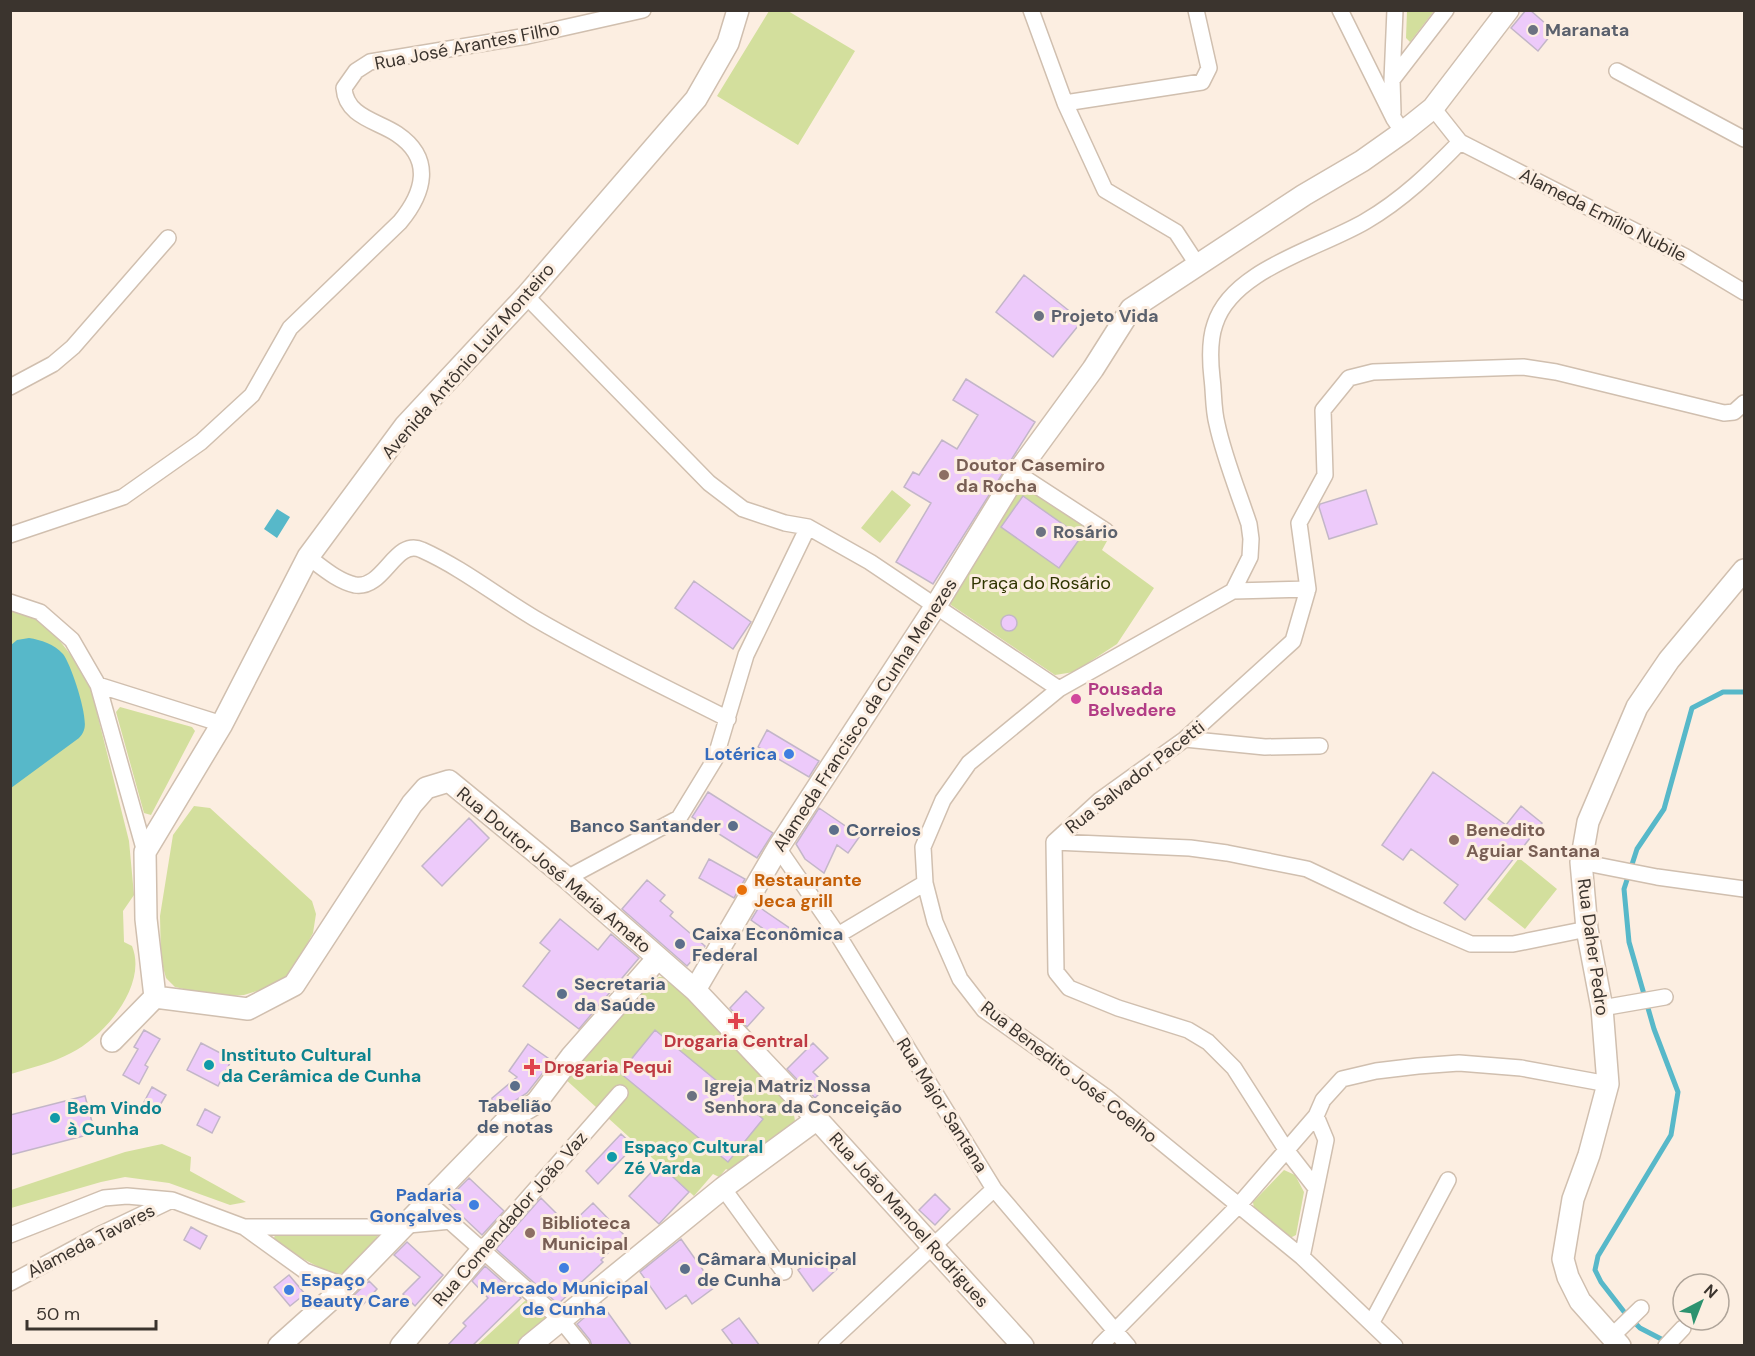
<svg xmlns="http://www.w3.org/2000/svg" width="1755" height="1356" viewBox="0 0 1755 1356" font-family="'DM Sans',sans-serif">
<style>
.green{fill:#d3df9d}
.water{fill:#57b8c9}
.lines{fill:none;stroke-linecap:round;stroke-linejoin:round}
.stream{stroke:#57b8c9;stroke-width:5}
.building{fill:#edcafa;stroke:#c3b6c8;stroke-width:1.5}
.street-casing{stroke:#d0bfaf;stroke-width:18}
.secondary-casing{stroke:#d0bfaf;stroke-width:24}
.street{stroke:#fff;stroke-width:15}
.secondary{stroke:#fff;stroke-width:21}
.worship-dot{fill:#6b7280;stroke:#fceee1;stroke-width:2}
.education-dot{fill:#8d6e63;stroke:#fceee1;stroke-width:2}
.hotel-dot{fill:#d1479c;stroke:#fceee1;stroke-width:2}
.shop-dot{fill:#3f7fe0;stroke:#fceee1;stroke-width:2}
.service-dot{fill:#5c6f8a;stroke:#fceee1;stroke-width:2}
.food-dot{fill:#e8710a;stroke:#fceee1;stroke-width:2}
.health-dot{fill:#e0444e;stroke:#fceee1;stroke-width:2}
.culture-dot{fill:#0f9aa8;stroke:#fceee1;stroke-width:2}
.labels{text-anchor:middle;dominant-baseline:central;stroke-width:6;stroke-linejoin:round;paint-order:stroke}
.worship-label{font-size:18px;font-weight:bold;fill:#5b616d;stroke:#fceee1;text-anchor:start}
.street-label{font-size:18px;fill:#3b342e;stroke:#fceee1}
.education-label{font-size:18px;font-weight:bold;fill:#785e54;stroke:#fceee1;text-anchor:start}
.park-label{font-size:18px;fill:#2f3500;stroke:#fceee1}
.hotel-label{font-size:18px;font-weight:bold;fill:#b23c85;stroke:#fceee1;text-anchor:start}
.shop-label{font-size:18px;font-weight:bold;fill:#366cbe;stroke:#fceee1;text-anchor:end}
.service-label{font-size:18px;font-weight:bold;fill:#4e5e75;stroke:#fceee1;text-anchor:start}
.food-label{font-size:18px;font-weight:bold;fill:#c56008;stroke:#fceee1;text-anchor:start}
.health-label{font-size:18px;font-weight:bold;fill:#be3a42;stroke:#fceee1}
.culture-label{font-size:18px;font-weight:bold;fill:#0d838f;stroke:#fceee1;text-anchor:start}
</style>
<rect width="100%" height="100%" fill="#fceee1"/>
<path class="green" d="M769 11H788L855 51 798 145 717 96Z
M1407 11H1434L1410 42 1406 38Z
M1021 485 1107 541 1102 550 1154 588 1117 644 1074 672 1055 675 951 605 948 600Z
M892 490 911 505 880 543 861 528Z
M11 610 36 619 56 636 88 677 129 841 134 895 123 911 124 942 132 946C148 985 105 1036 71 1053 52 1063 31 1068 11 1074Z
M120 707 192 727 195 731 151 815 144 813 116 712Z
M194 806 210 808 312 901 316 914 313 933 290 975 273 986 244 995 219 997 175 987 166 978 161 960 160 916 173 835Z
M1519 858 1557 889 1525 929 1487 899Z
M659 977H666L676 982 792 1103 795 1121 791 1127 730 1171 726 1169 719 1177 713 1174 694 1196 564 1078 651 981Z
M162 1144 191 1157 190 1171 246 1202 230 1205 169 1183 125 1177 101 1182 11 1208V1190L125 1152Z
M1284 1170 1295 1175 1304 1192 1296 1235 1290 1238 1254 1209 1253 1202Z
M275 1235 377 1236 379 1239 378 1246 341 1274 334 1275 286 1250 274 1238Z
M527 1299 548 1318V1321L518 1345 476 1346Z"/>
<path class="water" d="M277 509 290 517 277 538 264 529Z
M29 638C41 640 54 644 63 654 71 664 89 718 84 730 83 733 81 736 79 738L11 788V645L17 640Z"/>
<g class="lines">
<path class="stream" d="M1667 1342 1640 1328 1625 1313 1601 1282 1595 1270 1598 1256 1671 1135 1678 1092 1654 1029 1629 942 1624 889 1637 849 1664 809 1692 708 1723 692H1744"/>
</g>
<path class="building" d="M1526 10H1530L1554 31 1538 51 1511 28Z
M1024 275 1082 321 1053 357 996 312Z
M966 379 1035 422 933 584 896 562 931 503 904 487 913 472 919 475 942 440 957 449 978 415 953 400Z
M1366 490 1377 524 1329 539 1319 507 1320 504Z
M1023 496 1081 537 1059 568 1001 527Z
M694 581 751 622 733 649 675 608Z
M1001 623a8 8 0 1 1 16 0a8 8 0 1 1-16 0Z
M767 730 819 761 809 777 758 747Z
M1433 772 1506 825 1521 806 1542 823 1465 920 1444 903 1458 885 1411 849 1403 860 1382 845Z
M708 792 773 833 757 858 692 817Z
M819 808 860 836 848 853 837 845 824 873 805 859 796 844Z
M469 818 489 838 442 886 422 866Z
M709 859 745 879 734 898 699 878Z
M647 880 665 895 660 901 673 912 670 916 705 946 687 966 622 909Z
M759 907 791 929 782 942 751 920Z
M560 919 598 950 611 934 639 958 579 1029 523 986 550 951 540 943Z
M746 991 764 1008 747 1027 730 1008Z
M144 1030 160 1039 145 1065 148 1067 139 1084 123 1075 138 1049 134 1047Z
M655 1030 763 1119 728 1162 620 1073Z
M201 1043 232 1059 218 1086 187 1070Z
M813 1043 828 1058 813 1072 827 1086 815 1098 787 1069Z
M528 1044 552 1061 527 1093 502 1109 491 1099 517 1077 509 1071Z
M152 1087 166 1095 156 1112 143 1104Z
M85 1096 95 1133 10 1155V1115Z
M205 1109 220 1117 212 1133 197 1125Z
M621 1134 634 1146 598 1184 586 1171Z
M659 1164 689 1192 659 1224 629 1196Z
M469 1178 504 1211 482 1235 446 1201Z
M935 1194 950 1209 935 1225 919 1210Z
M541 1198 569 1226 593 1203 625 1236 601 1260 603 1262 558 1304 496 1249Z
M191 1227 207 1236 200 1249 184 1240Z
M681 1239 715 1287 692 1304 686 1295 666 1309 640 1272Z
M407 1242 443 1275 415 1306 403 1294 420 1277 394 1255Z
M819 1253 837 1269 813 1291 798 1270Z
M485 1266 521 1298 472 1346H447L466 1326 463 1323 488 1298 472 1281Z
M289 1275 305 1294 290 1306 274 1287Z
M369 1281 377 1289 360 1308 350 1299Z
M601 1303 632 1346H592L590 1340 577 1324Z
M739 1318 760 1346H734L722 1330Z"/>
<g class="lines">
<g class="street-casing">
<path id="street" d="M1031 10 1065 103 1105 190 1176 232 1197 264
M1340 10 1394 119 1403 132
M1617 71 1744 139
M1392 80 1446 10
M1065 103 1202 82 1209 68 1196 10
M1433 108 1460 142 1684 256 1744 292
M1393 113 1392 80 1395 10
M526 296 709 483 743 509 785 523 808 527 870 562 1059 689
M10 387 53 364 73 347 168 238
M1017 473 1106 531
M10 535 123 497 201 442 252 395 290 328 400 222C424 193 434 159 397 134 378 121 346 117 344 88L356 71 370 62 527 36 643 10
M308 557C322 567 337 581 355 585 384 590 395 537 422 550 462 568 497 596 534 618 597 655 663 686 728 719
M1308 589 1293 641 1185 739 1100 800 1054 842 1056 972 1069 988 1118 1008 1188 1030 1208 1042 1234 1068 1287 1151 1315 1187
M1233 591 1308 589 1299 523 1325 475 1323 410 1349 378 1373 372 1523 367 1556 372 1724 413 1734 412 1744 403
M10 602 40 612 72 640 98 685 145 852
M98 685 222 724
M1185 739 1265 747 1320 746
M1054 842 1190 848 1227 853 1307 869 1415 920 1471 944H1513L1587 929
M778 848 838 935 994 1189 1128 1346
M1581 862 1657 877 1744 889
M567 878 679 818 715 759 746 655 808 527
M838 935 925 883
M1602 1008 1665 997
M723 1188 784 1272
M427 1201 561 1320 582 1346
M244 1227H387L451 1221
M10 1235 104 1198 127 1196 172 1200 244 1227 305 1271 346 1286
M483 1249 620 1093
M1302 1257 1326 1140 1316 1116
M10 1283 103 1233 172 1200
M1372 1322 1448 1180
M1611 1337 1641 1308
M826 1346 994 1189
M1100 1346 1238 1206 1316 1116 1323 1100 1342 1079 1376 1071 1418 1066 1459 1063 1521 1068 1608 1084
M1395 1346 1302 1257 1106 1097 984 1010 960 979 935 922 925 883 923 847 943 800 969 763 1059 689 1233 591 1250 557 1251 539 1249 524C1238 491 1224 457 1217 424 1213 409 1214 393 1212 378 1210 360 1209 341 1215 324 1232 269 1321 248 1366 221 1402 200 1431 172 1460 142
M1666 1346 1683 1328"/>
</g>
<g class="secondary-casing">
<path id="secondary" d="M695 990 778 848 935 607 1017 473 1093 369 1131 309 1304 195 1362 161 1403 132 1433 108 1508 10
M155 997 248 1009 294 985 412 804 426 788 449 781 567 878 695 990 817 1119 1023 1346
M112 1041 155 997 146 919 145 852 222 724 308 557 405 426 526 296 696 99 728 43 738 10
M279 1346 346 1286 506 1121 536 1103 571 1057 658 958
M401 1346 483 1249
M529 1346 723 1188 817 1119
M1620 1346 1580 1301 1568 1277 1563 1259 1573 1199 1589 1155 1608 1084 1602 1008 1587 929 1581 862 1588 822 1637 707 1669 660 1744 570"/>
</g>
<use href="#street" class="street"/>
<use href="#secondary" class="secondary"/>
</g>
<g class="worship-dot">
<circle cx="1533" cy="30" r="6"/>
<circle cx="1039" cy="316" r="6"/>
<circle cx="1041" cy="532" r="6"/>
<circle cx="692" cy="1096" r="6"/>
</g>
<g class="education-dot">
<circle cx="944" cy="475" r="6"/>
<circle cx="1454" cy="840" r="6"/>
<circle cx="530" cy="1233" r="6"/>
</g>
<circle class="hotel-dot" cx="1076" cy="699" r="6"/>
<g class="shop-dot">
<circle cx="789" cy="754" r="6"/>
<circle cx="474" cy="1205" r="6"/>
<circle cx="564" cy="1268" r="6"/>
<circle cx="289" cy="1290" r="6"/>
</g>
<g class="service-dot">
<circle cx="733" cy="826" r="6"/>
<circle cx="834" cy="830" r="6"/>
<circle cx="680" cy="944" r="6"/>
<circle cx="562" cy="994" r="6"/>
<circle cx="515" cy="1086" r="6"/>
<circle cx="685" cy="1269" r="6"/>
</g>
<circle class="food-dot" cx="742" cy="890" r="6"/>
<g class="health-dot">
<path d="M733 1012h6v6h6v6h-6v6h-6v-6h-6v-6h6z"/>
<path d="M529 1058h6v6h6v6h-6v6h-6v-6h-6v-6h6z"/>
</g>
<g class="culture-dot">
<circle cx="209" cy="1065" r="6"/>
<circle cx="55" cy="1118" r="6"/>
<circle cx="612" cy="1157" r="6"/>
</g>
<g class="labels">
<g class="worship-label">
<text x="1545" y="30">Maranata</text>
<text x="1051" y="316">Projeto Vida</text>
<text x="1053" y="532">Rosário</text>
<text x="704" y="1086">Igreja Matriz Nossa<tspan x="704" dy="21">Senhora da Conceição</tspan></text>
</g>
<g class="street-label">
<text transform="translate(467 46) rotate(-11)">Rua José Arantes Filho</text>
<text transform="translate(1603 215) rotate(27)">Alameda Emílio Nubile</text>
<text transform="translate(468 361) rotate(-49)">Avenida Antônio Luiz Monteiro</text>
<text transform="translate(865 715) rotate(-57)">Alameda Francisco da Cunha Menezes</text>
<text transform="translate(1135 777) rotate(-38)">Rua Salvador Pacetti</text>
<text transform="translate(554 870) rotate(40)">Rua Doutor José Maria Amato</text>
<text transform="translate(1593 947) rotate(82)">Rua Daher Pedro</text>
<text transform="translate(1069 1072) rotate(38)">Rua Benedito José Coelho</text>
<text transform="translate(942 1105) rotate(58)">Rua Major Santana</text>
<text transform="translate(510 1219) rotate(-49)">Rua Comendador João Vaz</text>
<text transform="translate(909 1220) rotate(48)">Rua João Manoel Rodrigues</text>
<text transform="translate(91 1241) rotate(-27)">Alameda Tavares</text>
</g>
<g class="education-label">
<text x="956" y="465">Doutor Casemiro<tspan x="956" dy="21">da Rocha</tspan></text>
<text x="1466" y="830">Benedito<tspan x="1466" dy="21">Aguiar Santana</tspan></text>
<text x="542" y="1223">Biblioteca<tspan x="542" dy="21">Municipal</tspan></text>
</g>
<g class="park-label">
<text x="1041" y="583">Praça do Rosário</text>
</g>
<g class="hotel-label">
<text x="1088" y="689">Pousada<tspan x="1088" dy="21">Belvedere</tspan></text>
</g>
<g class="shop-label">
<text x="777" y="754">Lotérica</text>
<text x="462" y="1195">Padaria<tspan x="462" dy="21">Gonçalves</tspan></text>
<text x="301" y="1280" text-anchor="start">Espaço<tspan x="301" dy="21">Beauty Care</tspan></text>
<text x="564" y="1288" text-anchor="middle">Mercado Municipal<tspan x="564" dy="21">de Cunha</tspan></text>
</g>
<g class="service-label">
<text x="721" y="826" text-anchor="end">Banco Santander</text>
<text x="846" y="830">Correios</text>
<text x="692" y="934">Caixa Econômica<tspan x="692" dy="21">Federal</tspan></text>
<text x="574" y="984">Secretaria<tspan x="574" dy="21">da Saúde</tspan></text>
<text x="515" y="1106" text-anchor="middle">Tabelião<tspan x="515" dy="21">de notas</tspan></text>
<text x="697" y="1259">Câmara Municipal<tspan x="697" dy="21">de Cunha</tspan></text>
</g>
<g class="food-label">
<text x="754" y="880">Restaurante<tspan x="754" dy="21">Jeca grill</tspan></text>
</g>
<g class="health-label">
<text x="736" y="1041">Drogaria Central</text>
<text x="544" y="1067" text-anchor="start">Drogaria Pequi</text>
</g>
<g class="culture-label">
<text x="221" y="1055">Instituto Cultural<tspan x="221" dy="21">da Cerâmica de Cunha</tspan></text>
<text x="67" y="1108">Bem Vindo<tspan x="67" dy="21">à Cunha</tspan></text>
<text x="624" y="1147">Espaço Cultural<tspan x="624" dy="21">Zé Varda</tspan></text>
</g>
</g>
<rect width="1755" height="1356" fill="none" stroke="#3b342e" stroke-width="24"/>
<g transform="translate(1701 1302) rotate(42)"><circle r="28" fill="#fceee1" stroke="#afa499" stroke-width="1.5"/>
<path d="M0-4.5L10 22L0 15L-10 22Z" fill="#2d926f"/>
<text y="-9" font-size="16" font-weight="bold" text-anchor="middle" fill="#3b342e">N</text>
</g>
<path d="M27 1320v9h129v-9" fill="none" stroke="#3b342e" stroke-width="3"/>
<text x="36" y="1320" font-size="18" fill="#3b342e" stroke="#fceee1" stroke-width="4.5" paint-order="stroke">50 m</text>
</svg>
